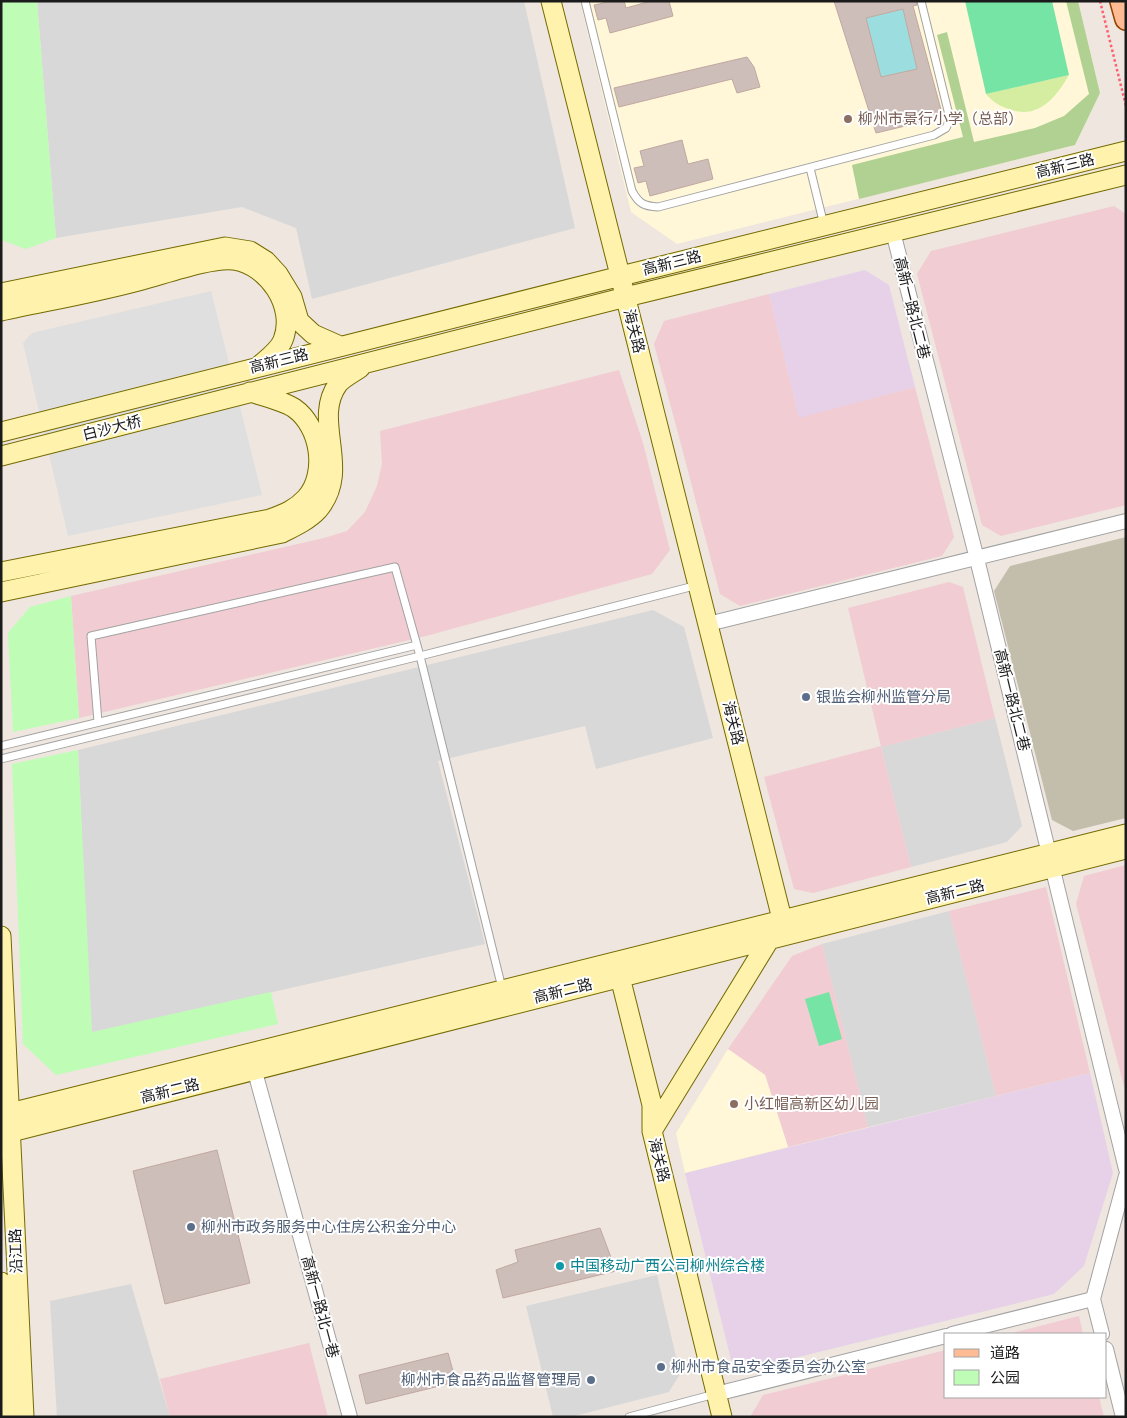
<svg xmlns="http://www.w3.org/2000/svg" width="1127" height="1418" viewBox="0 0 1127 1418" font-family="'Varela Round','Noto Sans SC',sans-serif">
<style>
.residential{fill:#d9d8d8}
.commercial{fill:#f1ccd2}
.industrial{fill:#e7d1e8}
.education{fill:#fff7d7}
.construction{fill:#c3beab}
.grass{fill:#d5eda0}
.forest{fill:#b0d191}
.park{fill:#bffdb7}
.pitch{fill:#76e4a4}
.parking{fill:#dfdfdf}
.water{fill:#9cdee0}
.building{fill:#cebeb9;stroke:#c0a8a1;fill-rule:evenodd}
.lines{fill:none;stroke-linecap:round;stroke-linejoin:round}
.lane-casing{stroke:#a2a2a2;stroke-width:9}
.street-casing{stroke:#a2a2a2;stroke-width:16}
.secondary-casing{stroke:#746a00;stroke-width:21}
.primary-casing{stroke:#924400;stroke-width:24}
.path{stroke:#ff5f6f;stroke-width:2.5;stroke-dasharray:2.5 2.5;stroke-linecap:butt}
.lane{stroke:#fff;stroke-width:7}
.street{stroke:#fff;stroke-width:14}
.secondary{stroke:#fef2ad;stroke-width:19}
.primary{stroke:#ffbb93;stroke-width:21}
.education-dot{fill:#8d6e63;stroke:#fff;stroke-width:2}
.service-dot{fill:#5c6f8a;stroke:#fff;stroke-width:2}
.culture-dot{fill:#0f9aa8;stroke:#fff;stroke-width:2}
.labels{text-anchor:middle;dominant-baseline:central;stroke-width:4;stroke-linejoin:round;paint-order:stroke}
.education-label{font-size:15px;fill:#785e54;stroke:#fff;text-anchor:start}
.street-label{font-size:15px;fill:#1b1b1b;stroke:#fff}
.service-label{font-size:15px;fill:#4e5e75;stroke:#fff;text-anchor:start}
.culture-label{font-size:15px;fill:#0d838f;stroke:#fff;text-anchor:start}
</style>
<rect width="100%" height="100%" fill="#eee6df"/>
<path class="residential" d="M37 1H524L575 228 312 299 296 228 242 207 56 238Z
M653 610 684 627 713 738 596 769 585 726 438 761 485 944 91 1033 78 750Z
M995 718 1022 826 1007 842 911 867 881 747Z
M949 911 996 1096 868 1127 822 944Z
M657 1275 680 1374 669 1392 570 1417H553L526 1306Z
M131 1284 170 1417H57L50 1301Z"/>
<path class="commercial" d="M1114 206 1126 214V505L1001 536 982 525 917 274 931 251Z
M769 294 799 417 915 387 954 537 942 556 740 606 720 594 682 448 654 344 664 321Z
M619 370 643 443 670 550 652 574 426 636 79 718 71 596 324 538 347 531 365 512 377 486 382 464 380 431Z
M949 582 963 587 995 718 881 747 911 867 813 893 794 889 764 777 881 746 848 608Z
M1126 865V1094L1076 904 1084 876Z
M1046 887 1090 1073 996 1096 949 911Z
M822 944 868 1127 788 1147 765 1075 728 1049 792 956Z
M1079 1316 1083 1334H1008Z
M309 1343 328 1417H170L160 1379Z
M946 1350V1397H1099L1104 1417H750L763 1395Z"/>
<path class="industrial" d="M865 270 889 285 915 387 799 418 769 294Z
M1090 1073 1113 1173 1084 1266 1054 1294 746 1370 731 1360 685 1173Z"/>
<path class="education" d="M580 1H1078L1100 93 1075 145 677 244 631 212Z
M728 1049 765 1075 788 1147 685 1173 676 1133Z"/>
<path class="construction" d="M1126 537V818L1073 831 1052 820 994 591 1010 566Z"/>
<path class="grass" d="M1069 75C1057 96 1039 119 1012 110 1001 107 994 103 986 94Z"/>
<path class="forest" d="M1066 1H1078L1100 93 1075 145 859 199 852 165 963 137 937 35 947 32 974 142 1035 128 1064 116 1089 94Z"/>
<path class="park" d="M1 1H37L56 238 26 249 1 240Z
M71 596 79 718 13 732 8 633 30 607Z
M78 750 92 1032 271 992 278 1024 56 1075 23 1044 12 764Z"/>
<path class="pitch" d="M965 1H1052L1069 75 986 94Z
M829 992 842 1039 819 1046 805 999Z"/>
<path class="parking" d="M211 291 262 495 68 536 23 343 32 333Z"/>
<path class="water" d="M903 9 917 69 881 77 866 18Z"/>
<path class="building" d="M604 1H624L626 8 651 1H669L673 16 610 33 606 18 598 20 594 5 604 3Z
M834 1H916L917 5 913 6 943 117 876 133ZM903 9 917 69 881 77 866 18Z
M747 57 754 67 760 87 737 93 732 79 619 107 614 88Z
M682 140 688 164 708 159 713 179 650 196 646 181 638 183 634 168 644 166 640 151Z
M217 1150 250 1283 165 1304 133 1171Z
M600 1228 616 1271 503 1298 496 1270 518 1262 515 1250Z
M448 1353 456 1382 366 1404 359 1375Z"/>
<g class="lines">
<g class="lane-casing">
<path id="lane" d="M585 1 632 191C639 204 644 206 658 207L934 135 946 128 950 119 921 1
M810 168 824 225
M98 722 91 636 395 567 420 656 502 988
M1 746 417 645
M1 759 420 656 698 585
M629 1417 715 1394"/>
</g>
<g class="street-casing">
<path id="street" d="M893 232 977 559 1126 1169
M708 624 1126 521
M252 1061 350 1417
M952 1334 1093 1299
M1102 1334 1093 1299 1126 1176
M1106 1349 1123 1417
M716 1394 946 1336"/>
</g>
<g class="secondary-casing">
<path id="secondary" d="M551 1 782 919 652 1131 722 1417
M1 293 225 247 250 251 266 261 278 274 292 297 299 321 313 334 340 346
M1 311C47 301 93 293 138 281 162 275 211 257 234 260 268 265 296 307 283 340 279 350 268 358 260 365
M1 432 621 276 1126 151
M1 456 626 297 1126 175
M1 572 270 519C284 514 296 509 306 498 328 473 320 426 294 408 284 401 263 396 250 392
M1 592 282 533C294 527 309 520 318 510 353 469 311 421 338 384 343 378 353 373 360 368
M1 936 24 1417
M620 977 652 1105V1129
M1 1118 10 1113 1126 834
M1 1126 11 1132 1126 849
M1 1282 8 1417"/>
</g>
<g class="primary-casing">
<path id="primary" d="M1121 1 1126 19"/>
</g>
<path class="path" d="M1100 1 1126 106"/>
<use href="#lane" class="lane"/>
<use href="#street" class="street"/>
<use href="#secondary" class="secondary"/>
<use href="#primary" class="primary"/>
</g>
<g class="education-dot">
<circle cx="848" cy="119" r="5"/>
<circle cx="734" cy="1104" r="5"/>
</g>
<g class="service-dot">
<circle cx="806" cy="697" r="5"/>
<circle cx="191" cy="1227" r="5"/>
<circle cx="661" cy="1367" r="5"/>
<circle cx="591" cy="1380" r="5"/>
</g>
<circle class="culture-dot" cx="560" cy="1266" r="5"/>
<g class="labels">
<g class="education-label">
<text x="858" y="119">柳州市景行小学（总部）</text>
<text x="744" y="1104">小红帽高新区幼儿园</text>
</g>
<g class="street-label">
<text transform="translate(1065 166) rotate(-14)">高新三路</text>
<text transform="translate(672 263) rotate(-14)">高新三路</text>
<text transform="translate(912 308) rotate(76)">高新一路北二巷</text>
<text transform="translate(634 331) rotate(76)">海关路</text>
<text transform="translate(279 361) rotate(-14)">高新三路</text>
<text transform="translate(112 428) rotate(-14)">白沙大桥</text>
<text transform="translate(1012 700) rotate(76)">高新一路北二巷</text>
<text transform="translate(733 723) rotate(76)">海关路</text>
<text transform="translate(955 892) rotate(-14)">高新二路</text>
<text transform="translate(563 991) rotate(-14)">高新二路</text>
<text transform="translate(170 1091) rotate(-14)">高新二路</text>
<text transform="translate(659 1160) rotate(76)">海关路</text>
<text transform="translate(16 1251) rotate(-92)">沿江路</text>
<text transform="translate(320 1307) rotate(75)">高新一路北一巷</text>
</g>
<g class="service-label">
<text x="816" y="697">银监会柳州监管分局</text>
<text x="201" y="1227">柳州市政务服务中心住房公积金分中心</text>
<text x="671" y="1367">柳州市食品安全委员会办公室</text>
<text x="581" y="1380" text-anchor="end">柳州市食品药品监督管理局</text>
</g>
<g class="culture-label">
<text x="570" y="1266">中国移动广西公司柳州综合楼</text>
</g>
</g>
<rect width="1127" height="1418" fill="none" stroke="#1b1b1b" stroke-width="5"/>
<rect x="944" y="1333" width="162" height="65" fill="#ffffff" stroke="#a4a4a4"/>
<rect x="954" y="1349" width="25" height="8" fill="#ffbb93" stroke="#a4a4a4"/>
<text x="990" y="1358" font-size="15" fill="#1b1b1b">道路</text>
<rect x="954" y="1370" width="25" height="15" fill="#bffdb7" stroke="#a4a4a4"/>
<text x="990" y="1383" font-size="15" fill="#1b1b1b">公园</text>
</svg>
